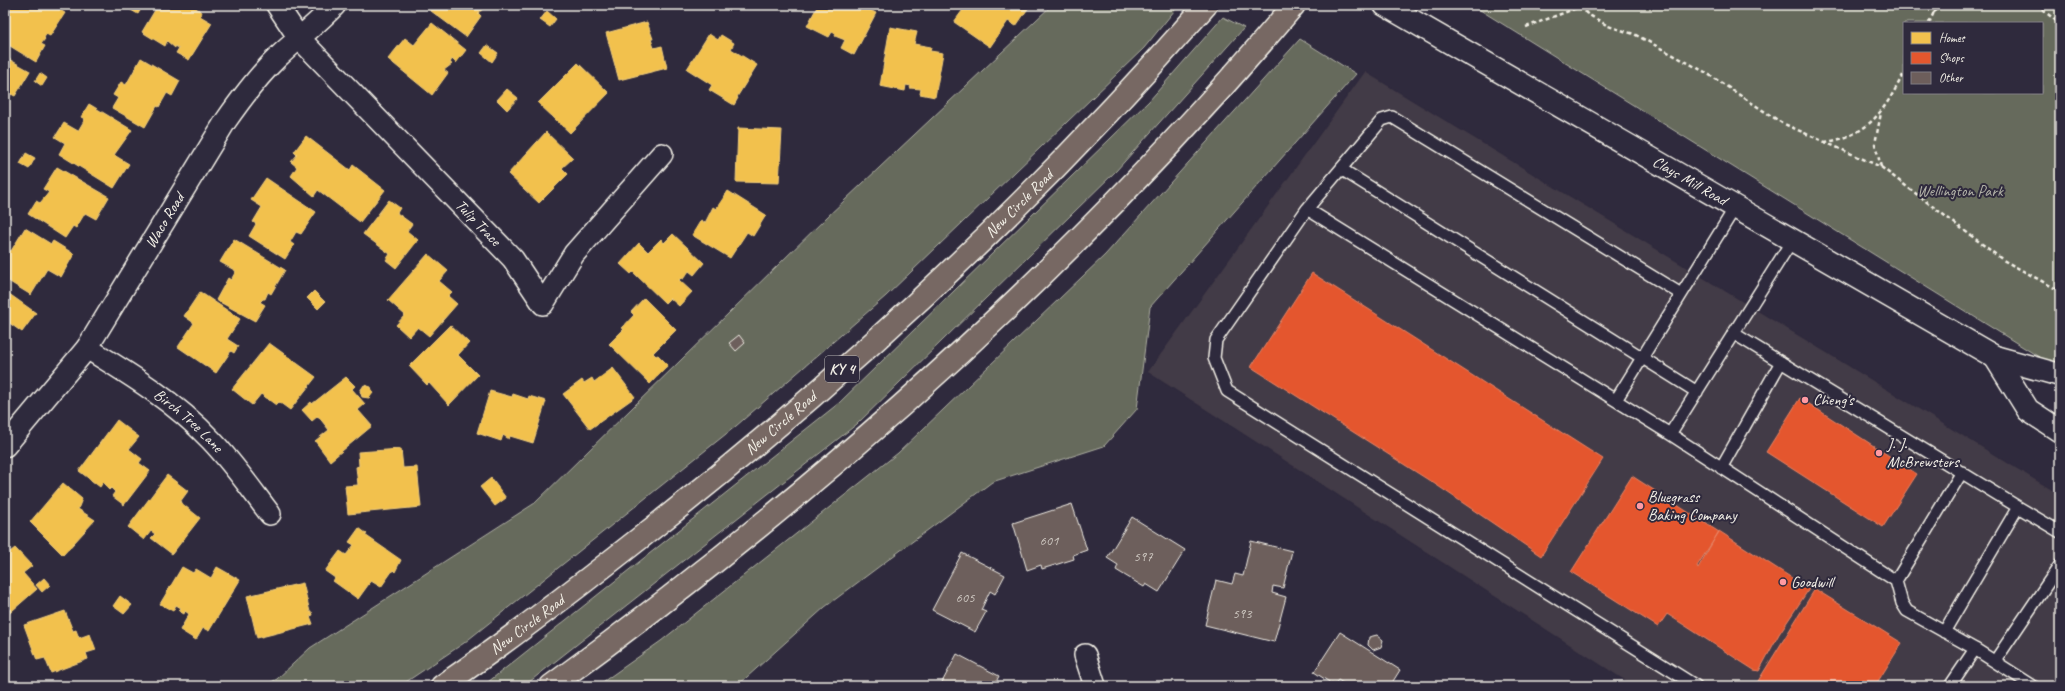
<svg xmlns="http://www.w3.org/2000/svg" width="2065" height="691" viewBox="0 0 2065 691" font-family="Caveat,sans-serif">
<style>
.built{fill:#423a46}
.green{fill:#666a5b;stroke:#adaea2;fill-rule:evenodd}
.homes{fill:#f2c14e;stroke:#f3cf7c}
.shops{fill:#e4572e;stroke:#e98566}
.building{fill:#6d5e5b;stroke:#f4f1e8}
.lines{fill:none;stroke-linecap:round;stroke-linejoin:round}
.service-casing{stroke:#f4f1e8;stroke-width:14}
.minor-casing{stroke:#f4f1e8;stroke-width:24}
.secondary-casing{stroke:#f4f1e8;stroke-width:25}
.motorway-casing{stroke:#f4f1e8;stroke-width:25}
.path{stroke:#f4f1e8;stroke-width:2.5;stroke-dasharray:4 3;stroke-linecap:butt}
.service{stroke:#2f2a3d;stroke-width:11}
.minor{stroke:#2f2a3d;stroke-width:21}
.secondary{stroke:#2f2a3d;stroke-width:22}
.motorway{stroke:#776864;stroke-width:22}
.poi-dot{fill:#ff9aa2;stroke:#2f2a3d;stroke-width:1.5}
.labels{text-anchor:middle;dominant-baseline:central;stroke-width:4;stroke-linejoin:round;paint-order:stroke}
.number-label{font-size:14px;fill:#d2ccc5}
.shield{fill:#2f2a3d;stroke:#b9b5b5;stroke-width:1}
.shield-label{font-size:15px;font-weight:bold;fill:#f4f1e8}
.street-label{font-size:16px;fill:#f4f1e8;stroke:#2f2a3d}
.park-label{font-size:16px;fill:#b4b4a9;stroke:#2f2a3d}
.poi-label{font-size:16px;fill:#f4f1e8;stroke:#2f2a3d;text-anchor:start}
</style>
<rect width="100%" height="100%" fill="#2f2a3d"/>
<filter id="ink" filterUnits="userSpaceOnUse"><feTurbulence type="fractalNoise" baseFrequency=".025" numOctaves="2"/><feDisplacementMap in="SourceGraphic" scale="8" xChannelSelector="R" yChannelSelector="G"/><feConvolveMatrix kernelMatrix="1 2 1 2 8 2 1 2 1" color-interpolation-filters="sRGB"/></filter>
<g filter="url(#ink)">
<path class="built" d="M1365 72 2060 495V686H1634L1148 372Z"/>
<path class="green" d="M1052 5H1179L1144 48 886 296 736 426 464 643 400 686H264L277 679 310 648 535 503 827 217Z
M1472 5H2060V370ZM1904 23H2042V93H1904Z
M1223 17 1244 28 1116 171 857 424 524 686H483L839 403 1149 101Z
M1300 39 1356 74 1150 307 1137 409 1104 446 992 482 825 607 737 686H597L661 641 898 453 1105 255Z"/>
<path class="homes" d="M5 5H51L65 13 50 36 46 34 44 38 45 39 41 44 45 46 36 62 5 43V20L10 11 5 8Z
M122 5H143L138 14Z
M158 5H191L202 12 200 16 212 23 189 60 176 53 179 48 175 46V48L167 41 165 46 142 32Z
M423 5H485V7L478 13 481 16 466 37Z
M818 5H860L876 13 854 55 841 48 845 40 835 36 836 34 832 32 829 37 807 26Z
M970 5H1027L1029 7 1016 26 1008 21 990 47 954 22 965 7 968 9Z
M547 11 556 19 550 27 540 20Z
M647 22 653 39H651L654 48 662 46 667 68 619 80 606 33Z
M432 23 466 50 456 63 452 59 450 63 452 64 444 70 448 73 432 95 388 59 405 38 414 45Z
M890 27 917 32 914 44 931 47 930 51 943 53 935 97 920 94 921 89 910 88 911 86 906 85 905 91 880 86Z
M709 34 718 40 721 35 734 43 731 49 757 65 737 97 738 98 734 105 709 90 712 85 687 69Z
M487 45 498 53 492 62 481 53Z
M5 57 30 71 15 96 11 94 5 105Z
M141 58 180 81 172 96 167 93 159 107 157 106 145 127 112 108 118 98 113 95 121 82 126 85Z
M578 63 609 93 570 133 538 103Z
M40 73 47 78 42 86 35 81Z
M507 89 518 98 507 110 497 100Z
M89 104 132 130 114 155 129 164 114 188 59 154 65 143 55 137 64 123 78 131 85 119 81 117Z
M738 128 782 130 779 183 736 182Z
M546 132 573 158 562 168 568 174 539 203 508 174Z
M306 136 350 170 353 165 385 190 360 222 318 190 314 196 291 176 297 167 291 162 297 155 294 152Z
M26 153 35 158 29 169 20 164Z
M57 167 109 197 96 219 85 213 76 228 73 226 65 238 28 214 36 201 40 203 46 196 49 192 43 189Z
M266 178 316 212 301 234 296 232 290 242 294 245 285 259 249 236 256 224 253 222 262 207 251 200Z
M728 191 766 215 753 236 747 232 730 258 692 235 701 220 705 223 713 207 716 209Z
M389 200 400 208 397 213 412 224 407 231 418 240 396 268 386 260 390 254 363 234Z
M25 228 51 244 53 241 74 254 61 277 47 269 31 295 5 279V251L6 249 11 251Z
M673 234 704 263 694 275 689 271 683 279 681 278 679 280 692 292 679 306 670 298 665 303 633 272 631 274 620 264 639 243 648 252 661 239 664 243Z
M234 239 285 270 271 294 268 292 265 299H263L260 302 265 305 255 321 216 300 228 278 231 280 236 271 220 262Z
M428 254 448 271 439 281 452 292 448 296 457 304 429 336 418 327 409 337 396 325 405 315 388 300Z
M5 291 36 313 22 332 5 320Z
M314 291 325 302 318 309 307 298Z
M200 292 240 319 227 339 238 346 234 353 231 351 216 373 178 347 194 323 184 316Z
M644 298 676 330 653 353 656 356 658 355 668 365 650 384 609 344 624 329 622 328 634 315 631 312Z
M450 325 469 343 458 355 478 375 449 405 429 383 427 385 409 366Z
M269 343 316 377 290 410 279 402 276 405 261 394 252 405 232 389Z
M613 368 635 397 590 429 563 394 582 380 584 383 592 378 594 382Z
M346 377 355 386 352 389 365 404 358 410 372 426 330 461 315 441 329 430 318 416 312 421 302 410 311 402 312 404Z
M364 385 371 387 373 393 369 398 362 397 360 391Z
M490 391 512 397 513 394 528 399 529 396 546 401 533 443 510 436 509 439 503 435 501 441 477 433Z
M117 420 139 437 129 449 142 459 139 463 150 471 124 505 112 496 115 492 111 488 109 490 106 487 107 486 103 482 100 487 79 471Z
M401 449 403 468 417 467 421 507 348 514 345 486 358 485 356 467 359 466 358 452Z
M167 475 188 491 180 502 200 518 172 554 151 538 155 534 151 531 144 540 128 527Z
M491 478 506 498 495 506 480 487Z
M63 483 82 499 78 509 95 520 63 555 30 522Z
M359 528 367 534 365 535 401 560 395 572 393 570 381 587 371 581 358 599 333 581 335 578 325 571 340 551 346 555 354 545 349 542Z
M15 548 32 566 23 573 37 589 5 617V553L6 555Z
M182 567 193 573 196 569 211 578 217 567 240 580 209 631 203 628 196 640 180 630 189 614 185 611 184 614 179 611 181 608 176 605 173 611 160 604Z
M44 578 50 585 42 592 36 585Z
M303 583 310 612H312L313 615 310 616 313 624 257 638 247 596Z
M120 596 132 605 124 614 113 606Z
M65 611 73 631 76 630 79 638 90 634 96 650 86 653 88 659 51 673 45 658 37 660 24 625Z"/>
<path class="shops" d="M1312 273 1603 459 1541 556 1438 486 1251 367Z
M1800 398 1917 474 1883 527 1766 452Z
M1632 476 1719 532 1697 566 1698 568 1719 531 1809 589 1779 634 1759 671 1754 670 1667 614 1658 627 1571 572Z
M1815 589 1902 643 1875 686H1755Z"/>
<path class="building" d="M739 335 745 343 736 351 729 343Z
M1072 504 1087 550 1073 555 1074 559 1042 569 1041 565 1027 570 1013 523Z
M1132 517 1185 550 1159 592 1146 584 1144 587 1116 570 1118 565 1107 558Z
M1251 541 1292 551 1283 588 1273 586 1272 593 1286 597 1274 642 1205 625 1216 580 1232 584 1235 574 1243 576Z
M962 553 1005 575 995 594 990 591 981 610 986 612 975 632 932 610Z
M1340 632 1400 670 1390 686H1348L1338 680 1334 685 1314 672Z
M1377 635 1383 640 1381 647 1373 650 1368 645 1369 637Z
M957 654 999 676 994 686H940Z"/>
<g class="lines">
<g class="service-casing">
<path id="service" d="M1341 169 1697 392
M1307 209 1382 120 1392 117 1681 294
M1733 333 2018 507 1944 632
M1616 400 1736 206
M1670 434 1793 239
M1721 468 1781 362
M2018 507 2060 532
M1896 581 1962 472
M1975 649 2033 686
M1995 661 2060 565
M1696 686 1227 391 1214 358 1216 340 1307 209 1670 434 1896 581 1902 603 1907 611 1975 649 1950 686"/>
</g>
<g class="minor-casing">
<g id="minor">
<path id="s1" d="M277 5 299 38 513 259 543 304 574 254 662 154"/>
<path id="s2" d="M87 348C131 375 175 402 211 440 233 463 251 489 270 514"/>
<path id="s3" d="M5 446 87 348 225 122C241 99 258 76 278 57 297 39 317 24 335 5"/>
<path d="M1085 655 1095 686"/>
</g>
</g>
<g class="secondary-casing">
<g id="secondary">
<path id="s4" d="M1385 5 1995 357 2060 375"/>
<path d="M1995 357 2028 410 2060 431"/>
</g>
</g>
<g class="motorway-casing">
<g id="motorway">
<path id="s5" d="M442 686C511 639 578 587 644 535 846 377 1037 198 1206 5"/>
<path d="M551 686C823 489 1077 262 1294 5"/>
</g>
</g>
<path class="path" d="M1582 5 1586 13 1608 26 1634 34 1705 72 1782 123 1881 167 2003 260 2060 291
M1933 5 1934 12 1944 5
M2037 5 2060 24
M1929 23 1934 12
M1526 27 1582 6
M1824 142C1869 137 1885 109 1904 73
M1881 167 1875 144 1881 113"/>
<use href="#service" class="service"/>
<use href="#minor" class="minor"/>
<use href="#secondary" class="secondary"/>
<use href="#motorway" class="motorway"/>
</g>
</g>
<g class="poi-dot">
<circle cx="1805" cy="400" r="4"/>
<circle cx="1879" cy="453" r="4"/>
<circle cx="1640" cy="506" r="4"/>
<circle cx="1783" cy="582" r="4"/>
</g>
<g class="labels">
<g class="number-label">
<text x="1049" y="540">601</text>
<text x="1143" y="556">597</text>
<text x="965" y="597">605</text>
<text x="1242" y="613">593</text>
</g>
<rect class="shield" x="825" y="356" width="34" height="26" rx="3"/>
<g class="shield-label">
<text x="842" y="369">KY 4</text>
</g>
<g class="street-label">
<text stroke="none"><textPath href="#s4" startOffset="352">Clays Mill Road</textPath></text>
<text stroke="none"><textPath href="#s5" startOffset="753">New Circle Road</textPath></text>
<text stroke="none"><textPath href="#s3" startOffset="277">Waco Road</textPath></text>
<text stroke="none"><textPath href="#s1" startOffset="297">Tulip Trace</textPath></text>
<text stroke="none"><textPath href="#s2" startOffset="125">Birch Tree Lane</textPath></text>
<text stroke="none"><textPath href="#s5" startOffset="429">New Circle Road</textPath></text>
<text stroke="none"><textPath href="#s5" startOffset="105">New Circle Road</textPath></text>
</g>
<g class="park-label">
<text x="1960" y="191">Wellington Park</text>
</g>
<g class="poi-label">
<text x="1813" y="400">Cheng's</text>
<text x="1887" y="444">J. J.<tspan x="1887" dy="18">McBrewsters</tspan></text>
<text x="1648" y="497">Bluegrass<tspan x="1648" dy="18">Baking Company</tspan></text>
<text x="1791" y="582">Goodwill</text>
</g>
</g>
<rect width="2065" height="691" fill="none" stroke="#2f2a3d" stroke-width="20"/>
<rect x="10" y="10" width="2045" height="671" fill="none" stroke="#f4f1e8" stroke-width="1.5" filter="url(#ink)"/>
<rect x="1903" y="22" width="140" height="72" fill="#2f2a3d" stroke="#7e7a81"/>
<rect x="1911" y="32" width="20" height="12" fill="#f2c14e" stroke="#7e7a81"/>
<text x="1939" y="42" font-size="12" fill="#f4f1e8">Homes</text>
<rect x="1911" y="52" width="20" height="12" fill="#e4572e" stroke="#7e7a81"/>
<text x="1939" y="62" font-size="12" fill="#f4f1e8">Shops</text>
<rect x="1911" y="72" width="20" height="12" fill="#6d5e5b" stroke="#7e7a81"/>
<text x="1939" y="82" font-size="12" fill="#f4f1e8">Other</text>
</svg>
